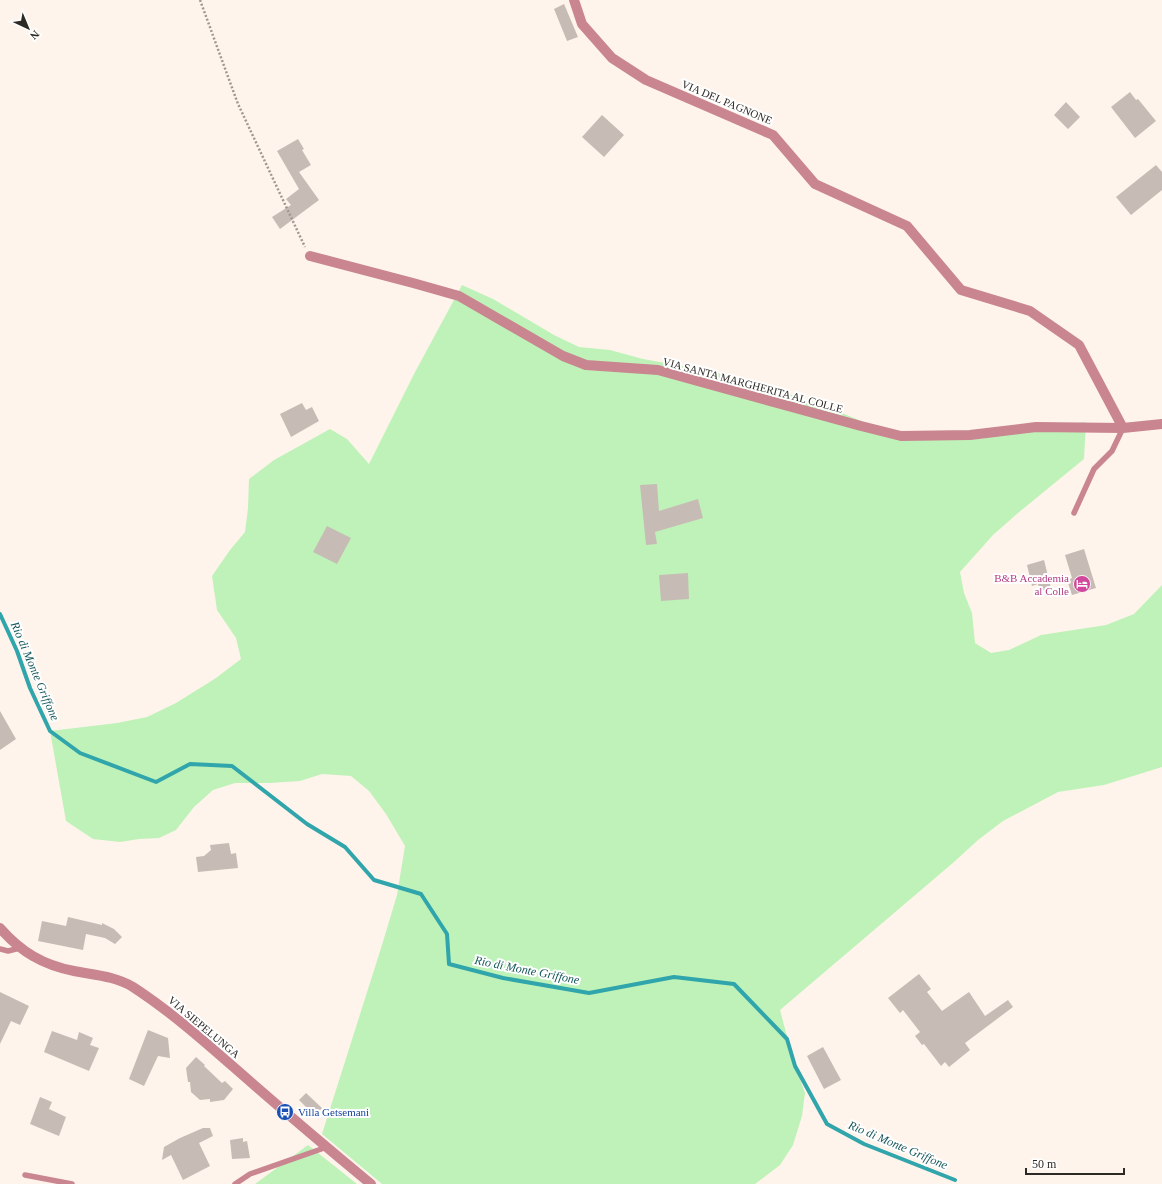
<svg xmlns="http://www.w3.org/2000/svg" width="1162" height="1184" viewBox="0 0 1162 1184" font-family="'Times New Roman',serif">
<style>
.green{fill:#bff2b8}
.lines{fill:none;stroke-linecap:round;stroke-linejoin:round}
.stream{stroke:#30a5ab;stroke-width:4}
.building{fill:#c7bcb5}
.path{stroke:#9f9891;stroke-width:2.5;stroke-dasharray:2 2;stroke-linecap:butt}
.service{stroke:#c98590;stroke-width:5.5}
.minor{stroke:#c98590;stroke-width:10}
.tertiary{stroke:#c98590;stroke-width:10}
.labels{text-anchor:middle;dominant-baseline:central;stroke-width:4;stroke-linejoin:round;paint-order:stroke}
.street-label{font-size:11px;fill:#2d2a26;stroke:#fff}
.hotel-label{font-size:11px;fill:#b23c85;stroke:#fff;text-anchor:end}
.transit-label{font-size:11px;fill:#164399;stroke:#fff;text-anchor:start}
.water-label{font-size:12px;font-style:italic;fill:#15575b;stroke:#fff}
</style>
<rect width="100%" height="100%" fill="#fef4eb"/>
<path class="green" d="M462 285 493 299 554 335 579 347 610 350 643 359 688 367 732 376 820 404 866 423 902 436 937 435 979 439 1042 427 1086 422 1084 459 1018 513 993 535 960 572 964 593 972 613 975 643 991 653 1009 650 1041 635 1106 625 1134 614 1162 585V767L1104 785 1058 792 1003 821 978 840 954 862 780 1010 795 1066 805 1093 802 1116 793 1145 780 1165 755 1184H382L322 1134 382 945 397 895 405 846 386 814 369 791 351 776 322 774 300 781 270 783H235L213 790 194 807 176 830 159 838 139 839 120 842 93 839 66 821 50 731 117 723 147 717 176 703 216 678 241 659 236 638 217 610 212 576 230 550 245 532 248 508 249 479 274 460 330 429 347 439 369 464 414 374Z
M308 1145 357 1184H255Z"/>
<g class="lines">
<path class="stream" d="M0 614 17 651 30 688 50 731 80 753 156 782 190 764 232 766 307 824 345 847 374 880 421 894 447 934 449 964 503 978 589 993 674 977 734 984 787 1039 795 1066 827 1124 864 1144 955 1180"/>
</g>
<path class="building" d="M564 4 578 37 567 41 554 9Z
M1130 92 1136 100 1138 99 1156 121 1135 138 1111 107Z
M1066 102 1080 117 1068 129 1054 115Z
M602 115 624 135 604 157 582 137Z
M298 139 304 149 302 150 311 165 299 172 319 200 280 229 272 217 291 205 286 199 299 189 277 151Z
M1156 165 1162 172V190L1131 215 1116 197Z
M302 403 306 410 312 407 319 421 291 437 280 414Z
M657 484 659 511 698 499 703 518 655 532 657 544 646 545 640 485Z
M327 526 351 538 337 564 313 552Z
M1084 549 1096 588 1072 595 1067 580 1072 578 1065 555Z
M1044 560 1051 588 1040 591 1038 584 1032 586 1027 565Z
M688 573 689 599 661 601 659 575Z
M0 711 16 739 0 750Z
M229 843 231 854 236 853 238 868 198 872 196 857 204 856 211 850 210 845Z
M68 917 102 925V923L114 929 122 937 115 944 105 938 86 934 83 950 38 941 42 921 66 926Z
M919 974 931 989 927 992 942 1011 969 992 985 1016 1008 1000 1013 1007 965 1043 970 1050 949 1067 945 1062 941 1066 924 1044 922 1045 915 1036 920 1032 903 1010 900 1013 888 998Z
M0 992 29 1006 20 1025 11 1021 0 1044Z
M148 1030 168 1038 170 1058 158 1056 144 1086 129 1079Z
M52 1031 77 1040 79 1032 93 1038 90 1045 99 1048 89 1071 44 1052Z
M823 1047 841 1080 824 1089 807 1056Z
M196 1057 205 1065 204 1066 222 1083 225 1081 233 1089 224 1100 210 1102V1099L200 1100 191 1092 190 1082H188L186 1068Z
M306 1093 322 1108 315 1116 299 1100Z
M40 1097 52 1102 49 1109 66 1117 59 1136 30 1124Z
M203 1128H210L213 1136 199 1143 210 1166 183 1180 171 1155 162 1160 164 1147 180 1138Z
M243 1138V1142L247 1141 250 1158 232 1159 230 1140Z"/>
<g class="lines">
<path class="path" d="M200 0 238 104 305 247"/>
<path class="service" d="M1074 513 1094 469 1112 451 1123 428
M0 949 8 951 20 948
M25 1175 72 1184
M235 1184 250 1174 327 1147"/>
<path class="minor" d="M574 0 582 24 612 58 646 80 773 135 815 184 907 226 961 290 1030 311 1079 345 1123 428
M310 256 413 283 459 296 563 356 586 365 658 370 861 426 901 436 970 435 1036 427 1123 428 1162 424"/>
<path class="tertiary" d="M0 928C21 952 43 965 74 971 94 975 115 976 133 987 176 1015 214 1050 253 1084 292 1118 331 1151 371 1184"/>
</g>
<defs>
<g id="hotel-disc" transform="scale(0.9)"><circle r="9.5" fill="#d1479c" stroke="#fff"/><path d="M-6-4.5h1.5V1H6V5H4.5V3h-9V5H-6ZM-4 0a1.8 1.8 0 1 1 3.6 0ZM.5 0V-2.5h3Q6-2.5 6 0Z" fill="#fff"/></g>
<g id="bus-disc" transform="scale(0.9)"><circle r="9.5" fill="#1a4fb4" stroke="#fff"/><path d="M-5-6H5V4H4V6H2V4H-2V6H-4V4H-5ZM-3.5-4V0h7V-4ZM-3.5 1.2v1.5H-2V1.2ZM2 1.2v1.5H3.5V1.2Z" fill="#fff"/></g>
</defs>
<g fill-rule="evenodd">
<use href="#hotel-disc" x="1082" y="584"/>
<use href="#bus-disc" x="285" y="1112"/>
</g>
<g class="labels">
<g class="street-label">
<text transform="translate(727 102) rotate(23)">VIA DEL PAGNONE</text>
<text transform="translate(753 385) rotate(15)">VIA SANTA MARGHERITA AL COLLE</text>
<text transform="translate(204 1027) rotate(40)">VIA SIEPELUNGA</text>
</g>
<g class="hotel-label">
<text x="1069" y="578">B&amp;B Accademia<tspan x="1069" dy="13">al Colle</tspan></text>
</g>
<g class="transit-label">
<text x="298" y="1112">Villa Getsemani</text>
</g>
<g class="water-label">
<text transform="translate(35 671) rotate(67)">Rio di Monte Griffone</text>
<text transform="translate(527 970) rotate(11)">Rio di Monte Griffone</text>
<text transform="translate(898 1145) rotate(23)">Rio di Monte Griffone</text>
</g>
</g>
<g transform="translate(28 28) rotate(136)" stroke="#ffffff" stroke-width="3" paint-order="stroke">
<path d="M0-3L7 15L0 10L-7 15Z" fill="#2d2a26"/>
<text y="-6" font-size="11" font-weight="bold" text-anchor="middle" fill="#2d2a26">N</text>
</g>
<path d="M1026 1168v6h98v-6" fill="none" stroke="#2d2a26" stroke-width="2"/>
<text x="1032" y="1168" font-size="12" fill="#2d2a26" stroke="#ffffff" stroke-width="3" paint-order="stroke">50 m</text>
</svg>
